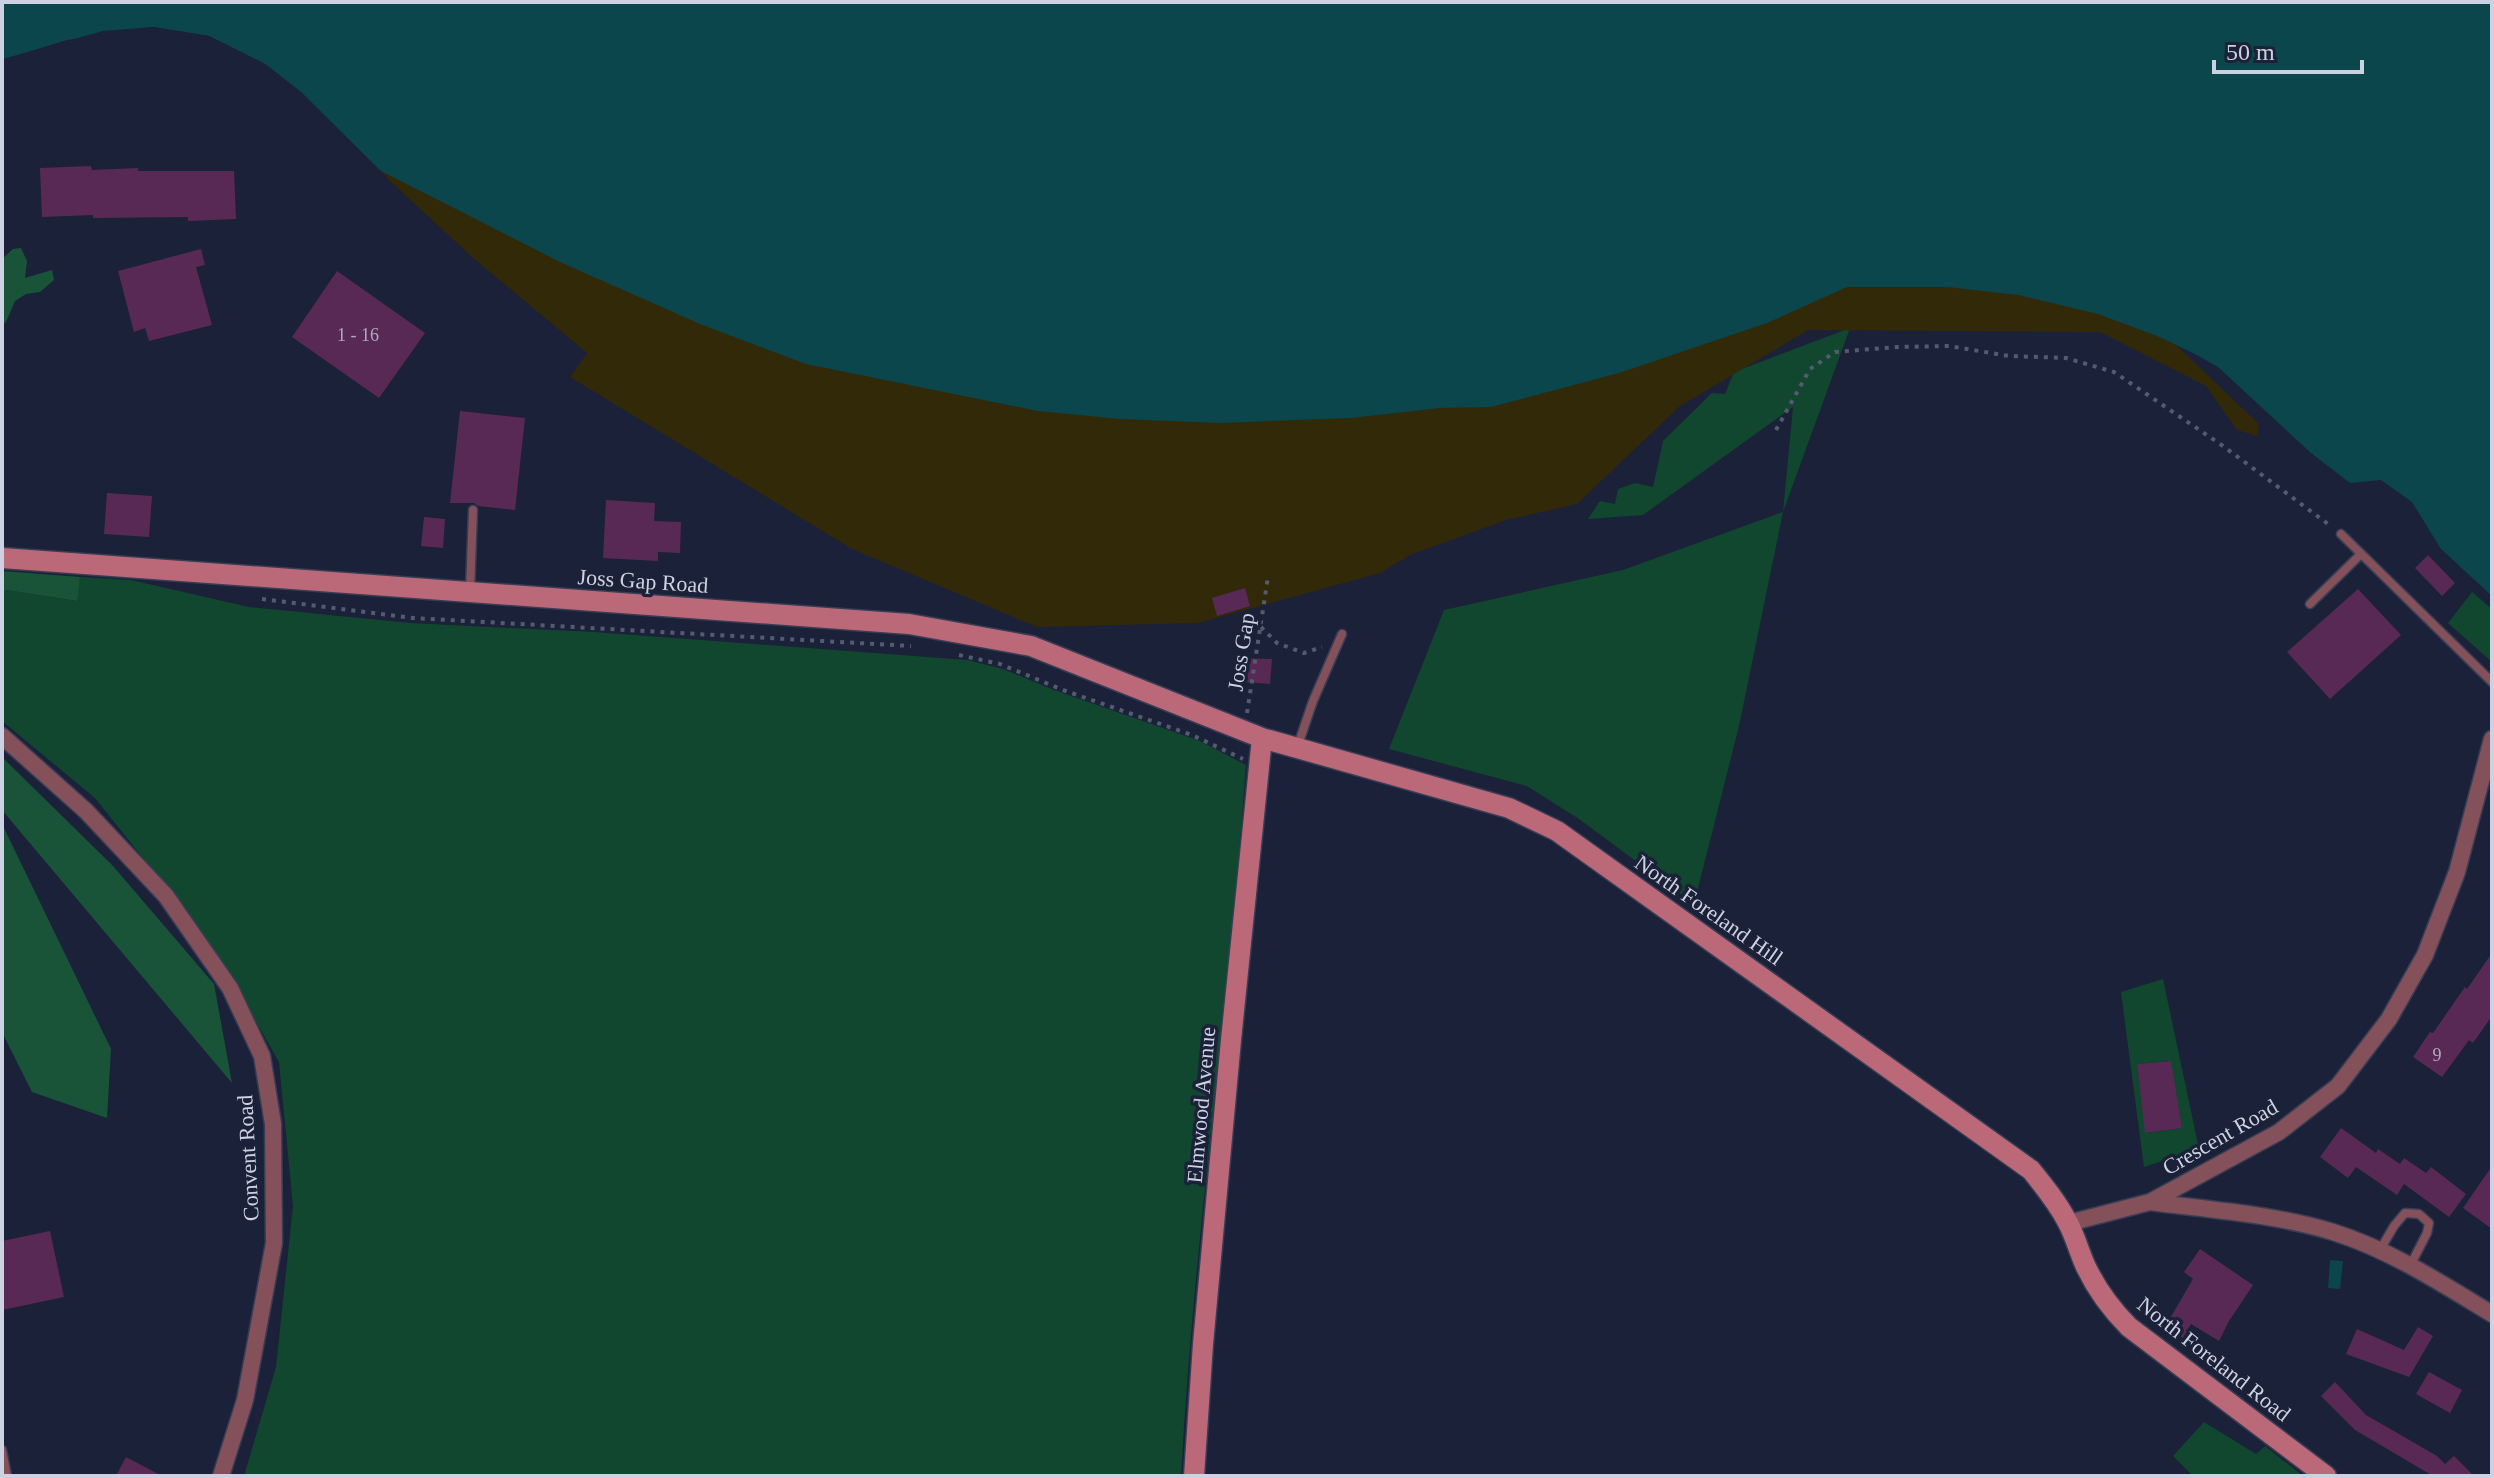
<svg xmlns="http://www.w3.org/2000/svg" width="2494" height="1478" viewBox="0 0 2494 1478" font-family="Georgia,serif">
<style>
.green{fill:#11472f;fill-rule:evenodd}
.forest{fill:#195439}
.sand{fill:#322908}
.water{fill:#0a464b}
.pier{fill:#1b2139}
.building{fill:#592956}
.lines{fill:none;stroke-linecap:round;stroke-linejoin:round}
.lane-casing{stroke:#373d54;stroke-width:11}
.street-casing{stroke:#373d54;stroke-width:19}
.secondary-casing{stroke:#373d54;stroke-width:23}
.path{stroke:#545a6f;stroke-width:4;stroke-dasharray:4 6;stroke-linecap:butt}
.lane{stroke:#845059;stroke-width:8}
.street{stroke:#845059;stroke-width:16}
.secondary{stroke:#bb6978;stroke-width:20}
.labels{text-anchor:middle;dominant-baseline:central;stroke-width:7;stroke-linejoin:round;paint-order:stroke}
.number-label{font-size:18px;fill:#b0a8bf}
.street-label{font-size:22px;fill:#cdd2e2;stroke:#1b2139}
</style>
<rect width="100%" height="100%" fill="#1b2139"/>
<path class="green" d="M1850 328 1783 512 1739 726 1694 904 1579 819 1527 786 1389 749 1444 610 1623 570 1783 512 1793 407 1643 515 1588 519 1600 501 1615 504 1618 489 1635 483 1653 487 1663 441 1712 393 1725 394 1734 372Z
M80 577 131 580 249 607 410 623 594 632 967 660 1003 669 1054 690 1200 741 1246 765C1229 1003 1194 1238 1181 1476H244L276 1367 293 1206 279 1062 234 983 170 892 95 798 2 721V594L6 590 76 601Z
M2472 592 2492 609V662L2448 623Z
M2163 979 2199 1149 2144 1167 2121 992ZM2170 1061 2182 1128 2146 1133 2137 1064Z
M2204 1422 2256 1454 2265 1446 2303 1476H2193L2173 1456Z"/>
<path class="forest" d="M21 248 27 261 25 278 52 270 54 280 40 292 26 294 15 301 6 322 2 325V259L13 249Z
M2 571 80 577 77 601 6 590 2 594Z
M2 757 113 866 214 984 232 1083 2 810Z
M2 824 111 1049 107 1118 32 1092 2 1032Z"/>
<path class="sand" d="M377 169 789 302 1872 273 2049 288 2175 344 2259 424 2257 436 2237 430 2206 386 2100 332 1808 330 1680 406 1577 504 1506 520 1410 555 1380 573 1198 623 1037 627 852 549 570 377 587 353 472 257Z"/>
<path class="water" d="M2 2H2492V596L2441 549 2412 502 2381 480 2350 483 2311 453 2218 367 2193 353 2157 336 2098 314 2018 295 1948 287H1847L1767 323 1619 373 1491 407 1440 408 1351 418 1221 423 1120 419 1038 411 806 364 700 324 560 262 377 169 301 92 265 64 209 36 153 27 67 40 2 60Z
M2330 1260 2343 1261 2340 1289 2328 1288Z"/>
<path class="pier" d="M153 27 209 36 265 64 301 92 388 178 375 172 298 95 263 67 208 40 153 31 104 35 2 64 3 59 103 31Z"/>
<path class="building" d="M91 166 92 170 138 168V171H234L236 219 188 221V217L93 218V215L42 217 40 168Z
M201 249 205 265 196 267 212 325 149 341 145 328 134 332 118 271Z
M337 271 425 333 379 398 292 337Z
M460 411 525 418 515 510 478 506 474 503H450Z
M107 493 152 496 149 537 104 534Z
M606 500 655 503 654 521 681 522 680 553 658 552V561L603 558Z
M424 517 445 519 443 548 421 546Z
M2428 555 2455 583 2442 596 2415 568Z
M1245 588 1250 606 1217 616 1212 598Z
M2358 589 2401 635 2330 699 2287 652Z
M1234 658 1272 659 1270 684 1233 681Z
M2492 953V1016L2473 1043 2469 1040 2442 1077 2413 1057 2430 1032 2433 1033 2465 987 2467 989Z
M2171 1061 2182 1128 2145 1133 2137 1064Z
M2341 1128 2376 1153 2378 1149 2400 1164 2404 1158 2426 1173 2431 1167 2466 1194 2449 1217 2404 1184 2397 1195 2356 1167 2348 1178 2320 1157Z
M2492 1166V1229L2463 1208Z
M50 1231 64 1297 2 1310V1241Z
M2200 1249 2253 1285 2229 1321 2219 1341 2191 1324 2183 1338 2165 1327 2193 1279 2184 1272Z
M2418 1327 2433 1336 2409 1377 2346 1354 2357 1329 2404 1350Z
M2429 1372 2462 1390 2450 1413 2416 1394Z
M2335 1382 2366 1415 2437 1456 2445 1464 2454 1456 2474 1476H2433L2355 1430 2321 1396Z
M126 1457 162 1476H116Z"/>
<g class="lines">
<g class="lane-casing">
<path id="lane" d="M2341 534 2492 682
M470 591 473 510
M2310 604 2361 554
M1297 748 1313 701 1342 634
M2380 1250 2394 1226 2405 1213 2419 1214 2429 1223 2427 1233 2410 1266
M2 1450 7 1476"/>
</g>
<g class="street-casing">
<path id="street" d="M2 736 86 811 166 896 230 988 262 1056 273 1124 274 1243 245 1400 221 1476
M2150 1202C2211 1210 2274 1214 2333 1232 2390 1250 2441 1283 2492 1314
M2069 1223 2150 1202 2279 1132 2338 1086 2389 1019 2425 955 2457 872 2492 739"/>
</g>
<g class="secondary-casing">
<path id="secondary" d="M2 558 909 624 1031 646 1262 738 1509 808 1557 831 2031 1170C2044 1186 2057 1202 2067 1221 2075 1235 2079 1252 2086 1267 2097 1290 2111 1309 2129 1327L2326 1476
M1194 1476 1203 1344 1231 1040 1262 738"/>
</g>
<path class="path" d="M1776 430 1810 369 1835 352 1897 347 1949 346 2009 356 2066 358 2114 372 2223 446 2332 527
M262 599 413 618 911 646
M1261 627 1277 643 1304 653 1322 647
M959 655 1000 664 1063 690 1192 735 1243 759
M1247 713 1268 577"/>
<use href="#lane" class="lane"/>
<use href="#street" class="street"/>
<use href="#secondary" class="secondary"/>
</g>
<g class="labels">
<g class="number-label">
<text x="358" y="335">1 - 16</text>
<text x="2437" y="1055">9</text>
</g>
<g class="street-label">
<text transform="translate(643 581) rotate(4)">Joss Gap Road</text>
<text transform="translate(1241 652) rotate(-81)">Joss Gap</text>
<text transform="translate(1709 910) rotate(35)">North Foreland Hill</text>
<text transform="translate(1201 1105) rotate(-85)">Elmwood Avenue</text>
<text transform="translate(2220 1137) rotate(-30)">Crescent Road</text>
<text transform="translate(248 1158) rotate(-93)">Convent Road</text>
<text transform="translate(2214 1359) rotate(38)">North Foreland Road</text>
</g>
</g>
<rect width="2494" height="1478" fill="none" stroke="#cdd2e2" stroke-width="8"/>
<path d="M2214 60v12h148v-12" fill="none" stroke="#cdd2e2" stroke-width="4"/>
<text x="2226" y="60" font-size="24" fill="#cdd2e2" stroke="#1b2139" stroke-width="6" paint-order="stroke">50 m</text>
</svg>
